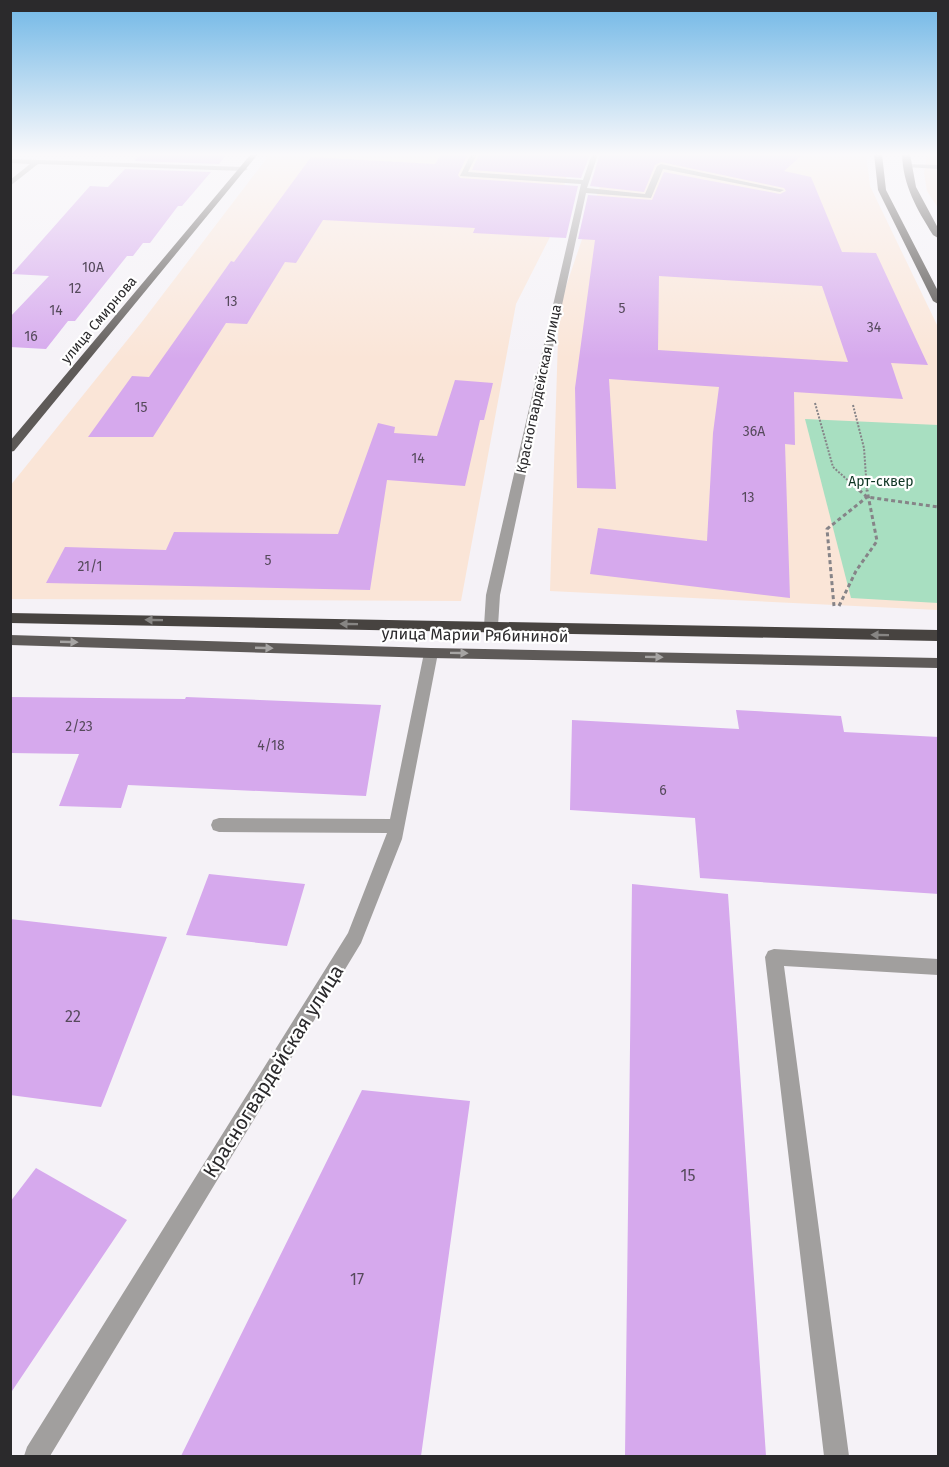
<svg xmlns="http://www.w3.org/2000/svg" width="949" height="1467" viewBox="0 0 949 1467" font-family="'Fira Sans',sans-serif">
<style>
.commercial{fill:#fae5d7}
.green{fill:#a8dfc1}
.building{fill:#d6a9ed;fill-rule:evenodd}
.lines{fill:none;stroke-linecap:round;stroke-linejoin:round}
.path-far1{stroke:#868488;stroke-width:2;stroke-dasharray:2 1.5;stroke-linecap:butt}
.path{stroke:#868488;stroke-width:3;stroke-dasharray:4 3;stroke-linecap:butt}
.minor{fill:#a19f9e;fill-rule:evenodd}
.major{fill:#5e5a58;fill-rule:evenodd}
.highway{fill:#474340;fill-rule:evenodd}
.oneway{fill:#878583}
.oneway2{fill:#a6a4a3}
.labels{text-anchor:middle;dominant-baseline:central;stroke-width:4.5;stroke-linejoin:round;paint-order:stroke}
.number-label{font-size:14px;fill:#564a5c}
.far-street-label{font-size:14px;fill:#2b2a2c;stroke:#fff}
.far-park-label{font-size:14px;fill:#0f3624;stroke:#fff}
.street-label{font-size:16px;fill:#2b2a2c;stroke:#fff}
.near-number-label{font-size:16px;fill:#564a5c}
.near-street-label{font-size:20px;fill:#2b2a2c;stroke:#fff}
</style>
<rect width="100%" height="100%" fill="#f5f2f7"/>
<path class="commercial" d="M270 154H575L569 167 552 233 516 304 461 601 11 599 10 486 141 323Z
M611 154H866L870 186 938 327V610L550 591 559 307Z
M927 154H938V208L927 191 924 173Z"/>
<path class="green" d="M805 419 938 425V603L851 598Z"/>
<path class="building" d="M141 154H227L219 164 134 161Z
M441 154H468L458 175 460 178 578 186 566 238 473 233 475 228 323 220 296 263 285 262 247 324 226 323 153 437H88L132 376 149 377 231 261 234 262 311 157 435 164Z
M479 154H590L581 178 472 170Z
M600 154H803L784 171 811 177 842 252 876 253 928 365 891 363 903 399 794 392 795 445 785 444 790 598 590 574 598 528 707 541 713 433 719 387 609 379 616 489 577 488 575 388 595 240 578 239 588 195 652 200 664 172 780 194 786 191 784 188 661 162 655 165 644 192 590 186ZM659 276 822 286 848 362 658 350Z
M125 169 211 172 182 206H178L150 243H143L133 256H127L75 321H68L46 349 10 347V317L49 276 12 274 90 186 108 187Z
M455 380 493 383 484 420H480L465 486 387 480 370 590 46 583 65 547 166 550 174 532 338 534 378 423 395 427 394 433 437 436Z
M10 697 185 699 186 697 381 705 366 796 128 785 121 808 59 806 79 754 10 753Z
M736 710 841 716 844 732 939 737V894L700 878 695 818 570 810 572 720 739 729Z
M209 874 305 884 287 946 186 935Z
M632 884 728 894 766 1456H625Z
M10 919 167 937 101 1107 10 1095Z
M362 1090 470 1101 421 1456H181Z
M36 1168 127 1220 10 1394V1202Z"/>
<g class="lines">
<path class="path-far1" d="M815 403 833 467 860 491
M853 405 864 448 867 491"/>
<path class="path" d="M859 490 867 497 938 507
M834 606 827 529 867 497
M839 606 856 571 877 541 867 490"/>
<path class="minor" d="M471 154H477L468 172 583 180 592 154H598L587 188 645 194 657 166 661 164 784 190 780 192 663 169 651 198 586 193 500 595 498 626 491 631 484 626 486 595 581 184 460 176Z
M10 159 244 167 248 169 244 171 38 164 10 186V180L30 164 10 163Z
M904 164 938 165V169L906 167Z
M431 648 438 653 402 839 361 943 50 1456H24L27 1447 348 933 387 833 219 832 213 830 211 825 213 820 219 818 390 819 424 653Z
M774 949 938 959V975L784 966 849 1456H824L765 957 768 951Z"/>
<path class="major" d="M251 154H258L14 451 10 452V441Z
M10 635 431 648 938 658V668L431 658 10 645Z"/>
<path class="highway" d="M874 154H882L886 190 938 291V304L933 301 878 190Z
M902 154H910L916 187 938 228V238L933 235C917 209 903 186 902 154Z
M10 613 938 630V641L10 623Z"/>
</g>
<defs><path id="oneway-solid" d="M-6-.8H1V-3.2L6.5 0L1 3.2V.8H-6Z" transform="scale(1.5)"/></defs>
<g class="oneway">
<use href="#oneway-solid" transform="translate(154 620) rotate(-179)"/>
<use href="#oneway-solid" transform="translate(349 624) rotate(-179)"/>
<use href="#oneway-solid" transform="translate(880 635) rotate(-179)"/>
</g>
<g class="oneway2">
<use href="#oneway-solid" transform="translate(69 642) rotate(2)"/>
<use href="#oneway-solid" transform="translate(264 648) rotate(2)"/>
<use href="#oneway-solid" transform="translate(459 653) rotate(1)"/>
<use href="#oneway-solid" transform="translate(654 657) rotate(1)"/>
</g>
<linearGradient id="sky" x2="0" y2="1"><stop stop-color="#70b7e6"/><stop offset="0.43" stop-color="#faf9fb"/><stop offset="1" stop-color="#faf9fb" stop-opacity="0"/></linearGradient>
<rect width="949" height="359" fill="url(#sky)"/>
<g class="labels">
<g class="number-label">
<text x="93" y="267">10А</text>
<text x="75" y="288">12</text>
<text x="231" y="301">13</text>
<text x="622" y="308">5</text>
<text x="56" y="310">14</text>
<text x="874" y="327">34</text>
<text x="31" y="336">16</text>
<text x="141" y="407">15</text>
<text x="754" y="431">36А</text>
<text x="418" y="458">14</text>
<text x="748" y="497">13</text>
<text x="268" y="560">5</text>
<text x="90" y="566">21/1</text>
<text x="79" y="726">2/23</text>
<text x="271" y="745">4/18</text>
<text x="663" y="790">6</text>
</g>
<g class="far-street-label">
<text transform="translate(99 320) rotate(-50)">улица Смирнова</text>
<text transform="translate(539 389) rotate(-78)">Красногвардейская улица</text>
</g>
<g class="far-park-label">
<text x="881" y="481">Арт-сквер</text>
</g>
<g class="street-label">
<text transform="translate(475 635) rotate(1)">улица Марии Рябининой</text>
</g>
<g class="near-number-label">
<text x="73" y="1016">22</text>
<text x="688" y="1175">15</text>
<text x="357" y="1279">17</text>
</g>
<g class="near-street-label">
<text transform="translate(273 1071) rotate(-58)">Красногвардейская улица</text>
</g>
</g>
<rect width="949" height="1467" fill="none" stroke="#2b2a2c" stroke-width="24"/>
</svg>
